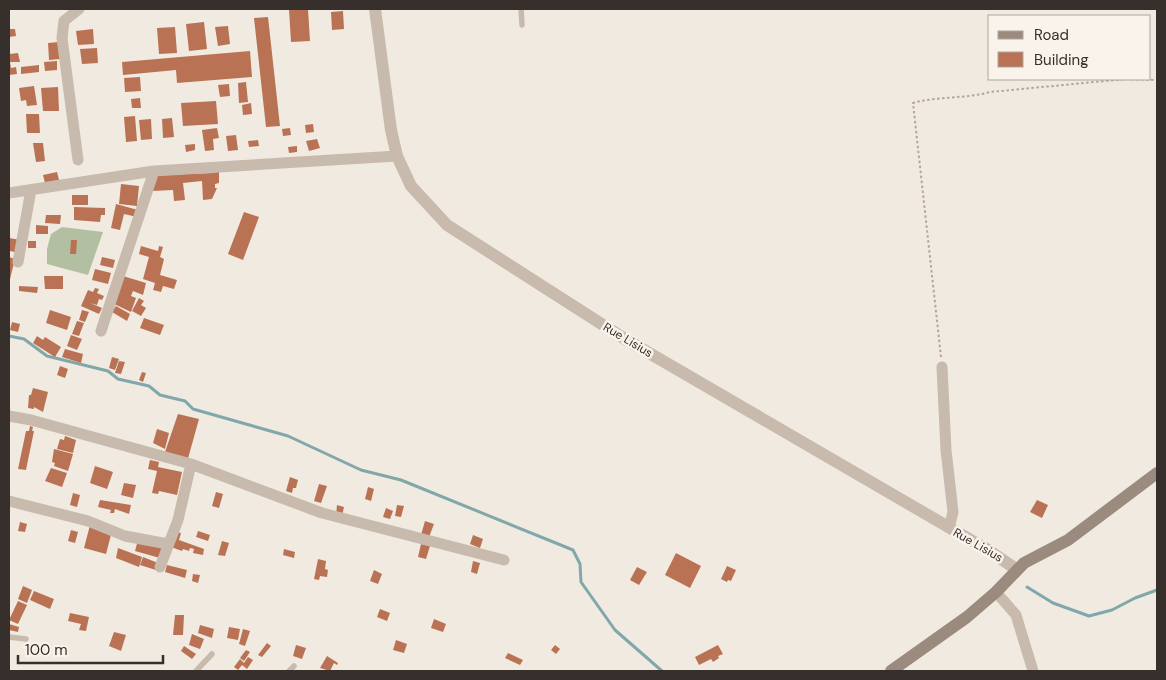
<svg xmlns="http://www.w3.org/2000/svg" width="1166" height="680" viewBox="0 0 1166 680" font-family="'DM Sans',sans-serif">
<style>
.green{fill:#b3bfa1}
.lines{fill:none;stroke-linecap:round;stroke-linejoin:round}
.stream{stroke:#81a7ab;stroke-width:3}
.building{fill:#ba7254}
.path{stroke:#b4a597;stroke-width:2;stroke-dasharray:2.5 2.5;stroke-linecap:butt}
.service{stroke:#c8baad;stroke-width:5.5}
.minor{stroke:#c8baad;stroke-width:11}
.tertiary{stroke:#c8baad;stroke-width:12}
.secondary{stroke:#9b8a7e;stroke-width:12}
.labels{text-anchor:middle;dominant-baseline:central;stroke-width:5;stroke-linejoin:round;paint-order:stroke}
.street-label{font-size:12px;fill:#372f2b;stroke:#f9f3ec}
</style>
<rect width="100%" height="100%" fill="#f1eae0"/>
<path class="green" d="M62 227 103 232 88 275 47 264V249L51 234Z"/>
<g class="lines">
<path class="stream" d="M9 336 24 339 47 356 108 371 118 379 149 386 160 395 185 401 193 409 288 436 361 470 401 480 573 550 580 564 581 582 615 630 662 671
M1027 587 1053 603 1089 616 1112 610 1135 598 1157 590"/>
</g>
<path class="building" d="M289 9H308L310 41 291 42Z
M343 11 344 29 332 30 331 12Z
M268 17 280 126 266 127 254 18Z
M204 22 207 49 189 51 186 24Z
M228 26 230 44 218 46 215 27Z
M175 27 177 53 159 54 157 28Z
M9 29H15L16 36 9 37Z
M93 29 94 44 78 45 76 31Z
M59 42 60 59 49 60 48 43Z
M97 48 98 63 82 64 80 49Z
M250 51 252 77 177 83 176 70 123 75 122 62Z
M18 53 20 62H10L11 68 16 67 17 74 9 75V54Z
M57 61V70L45 71 44 62Z
M39 65V72L21 74V67Z
M140 77 141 91 125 92 124 78Z
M246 82 248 102 239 103 238 83Z
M229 84 230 96 220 97 218 85Z
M34 86 37 105 27 106 26 100 21 101 19 88Z
M58 87 59 111H43L41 88Z
M140 98 141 108H132L131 99Z
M216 101 218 124 183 126 181 103Z
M251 103 252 114 243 115 242 105Z
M26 114H39L40 133H27Z
M135 116 137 141 126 142 124 117Z
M172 118 174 137 163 138 162 119Z
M151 119 152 139 141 140 139 120Z
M313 124 314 132 306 133 305 125Z
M217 128 219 138 213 139 214 150 205 151 202 130Z
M290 128 291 135 283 136 282 129Z
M236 135 238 150 228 151 226 136Z
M317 139 320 148 309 151 306 141Z
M258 140 259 146 249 147 248 141Z
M33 143H43L45 161 36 162Z
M195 144V150L186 152 185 145Z
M297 146V152L289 153 288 147Z
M214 169H219V183L215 184V188H217L212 199 203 200 202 181 183 183 185 200 174 201 173 190 152 191 157 175 214 173Z
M57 172 59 180 45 183 43 175Z
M121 184 139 186 137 206 119 204Z
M72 195H88V205H72Z
M116 204 138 210 137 217 124 214 120 230 111 228Z
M74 207 105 208V215H101L100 222 74 220Z
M244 212 259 217 243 260 228 254Z
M46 215H61L60 224 45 223Z
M36 225 48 226V234H36Z
M9 238 21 240 19 253 10 251Z
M71 240H77L76 254H70Z
M28 241H36V248H28Z
M141 246 158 251 159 246 163 247 160 257 164 259 160 275 177 280 174 289 163 286 161 292 153 290 155 283 143 279 149 257 139 254Z
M9 257 15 259 9 283Z
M102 257 115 260 113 268 100 265Z
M95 269 111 273 108 284 92 280Z
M44 276H63V289H45Z
M123 276 146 283 143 295 133 291 131 296 136 298 131 312 112 303Z
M19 286 38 287 37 293 19 291Z
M95 288 99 289 97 293 104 296 102 300 99 299 97 305 90 303 102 308 99 314 81 306 88 290 93 292Z
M139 298 144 301 141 305 146 308 141 316 132 311Z
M116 306 130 314 127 321 112 312Z
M50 310 71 317 67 330 46 323Z
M82 310 89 312 85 322 79 320Z
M144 318 164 325 160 335 140 328Z
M77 321 84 323 79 336 72 334Z
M12 322 20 324 18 332 10 330Z
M71 335 82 339 77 350 67 346Z
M37 336 43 340 45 337 61 347 55 357 33 343Z
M65 349 83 354 81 363 62 357Z
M112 357 119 359 115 370 109 368Z
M119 361 125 362 121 374 115 373Z
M60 366 68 369 65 378 57 375Z
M142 372 146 373 143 382 139 380Z
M33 388 48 392 43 412 34 407V409L28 408 29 395H31Z
M178 414 199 419 187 462 164 455Z
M30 426 33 427 32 431H34L26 470 18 469 26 431H29Z
M157 429 169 433 165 449 153 443Z
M65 436 76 440 73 453 57 449 60 439 64 440Z
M54 449 73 454 68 471 54 466 55 463 52 462Z
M150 460 159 462 158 467 182 472 177 495 159 491 158 494 152 493 157 471 148 469Z
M95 466 113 472 107 489 90 483Z
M51 468 67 473 62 487 45 481Z
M290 477 298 480 296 488H293L292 493 286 491Z
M124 483 136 485 133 498 121 495Z
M319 484 327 486 321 503 314 501Z
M368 487 374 489 371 501 365 499Z
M216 492 223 494 219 508 212 506Z
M73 493 80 495 77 507 70 505Z
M100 500 131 505 129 514 115 509 114 513H110L111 510 98 507Z
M1037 500 1048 505 1042 518 1030 512Z
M337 505 344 507 342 516 336 515Z
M397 505 404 506 401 517 395 516Z
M386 508 393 511 390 519 383 517Z
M425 521 434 524 429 537 421 535Z
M20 522 27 524 25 532 18 531Z
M90 525 112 531 106 554 84 548Z
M71 530 78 532 75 543 68 541Z
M198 531 210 535 208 541 196 537Z
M175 532 181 533 179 540 204 549 203 555 193 553 194 549 190 548 189 551 183 549 182 551 171 547Z
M473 535 483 539 480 548 470 544Z
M138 540 163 547 160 558 135 551Z
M222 541 229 543 225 556 218 555Z
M421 544 430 546 426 559 418 557Z
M118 548 142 557 139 567 116 558Z
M284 549 295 552 294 558 283 555Z
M676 553 701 566 690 588 665 575Z
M143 557 158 563 156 570 140 565Z
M318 559 326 561 325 569 328 570 327 577 320 576 319 580 314 579Z
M473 561 480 563 477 574 471 572Z
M167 565 187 570 185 578 165 572Z
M727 566 736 570 731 581 728 580 727 582 721 579Z
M637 567 647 572 639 585 630 580Z
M374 570 382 574 378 584 370 581Z
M193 574 200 575 198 583 192 581Z
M23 586 32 590 27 603 18 599Z
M34 591 54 599 50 609 30 600Z
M18 601 27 605 18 624 9 620Z
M380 609 390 613 387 621 377 617Z
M70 613 89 617 86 631 79 630 81 624 68 621Z
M175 615H184L183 635H173Z
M434 619 446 624 443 632 431 628Z
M9 624 19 627 18 632 9 630Z
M200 625 214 629 212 638 198 633Z
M229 627 240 629 238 640 227 638Z
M243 629 250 631 245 646 239 644Z
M114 632 126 635 121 651 109 646Z
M192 634 204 639 200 649 189 645Z
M396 640 407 644 404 653 393 650Z
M267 643 271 646 262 657 258 655Z
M296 645 306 648 302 659 293 656Z
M555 645 560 649 556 654 551 650Z
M718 645 723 654 718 656 719 658 713 662 711 659 699 665 695 657Z
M184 646 196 654 192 659 181 651Z
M246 650 250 652 244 661 240 658Z
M508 653 523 660 520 665 505 658Z
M327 656 338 663 337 665 334 663 330 671 320 668Z
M248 657 253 660 247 669 242 665 238 670 234 667 240 659 244 663Z"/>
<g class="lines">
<path class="path" d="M1126 79 1157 80
M941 357 913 103C938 96 965 99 990 92L1126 79"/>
<path class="service" d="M521 9 522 25
M9 637 26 639
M196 671 212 654
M289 671 294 666"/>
<path class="minor" d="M78 160 62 38 64 21 79 9
M9 193 154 171 397 156
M18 262 31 190
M101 331 154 171
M942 367 946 450 953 512 949 528
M9 416 31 420 191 464 322 513 504 560
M9 501 88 521 125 536 168 544
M160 567 178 520 191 464
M996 592 1016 615 1033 671"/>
<path class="tertiary" d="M375 9 391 130 397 156 411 186 447 225 625 339 988 550 1016 569"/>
<path class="secondary" d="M891 671 967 617 996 592 1024 563 1068 540 1157 473"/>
</g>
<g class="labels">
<g class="street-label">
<text transform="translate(628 340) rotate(31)">Rue Lisius</text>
<text transform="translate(978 545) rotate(30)">Rue Lisius</text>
</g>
</g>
<rect width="1166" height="680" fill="none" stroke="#372f2b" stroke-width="20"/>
<rect x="988" y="15" width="162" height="65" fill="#f9f3ec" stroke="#aba59f"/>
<rect x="998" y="31" width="25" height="8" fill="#9b8a7e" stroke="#aba59f"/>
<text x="1034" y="40" font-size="15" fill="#372f2b">Road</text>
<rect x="998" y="52" width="25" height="15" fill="#ba7254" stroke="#aba59f"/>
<text x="1034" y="65" font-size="15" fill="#372f2b">Building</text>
<path d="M18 655v8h145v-8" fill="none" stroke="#372f2b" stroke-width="2.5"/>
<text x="25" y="655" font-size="15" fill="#372f2b" stroke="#f9f3ec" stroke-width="4" paint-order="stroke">100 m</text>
</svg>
